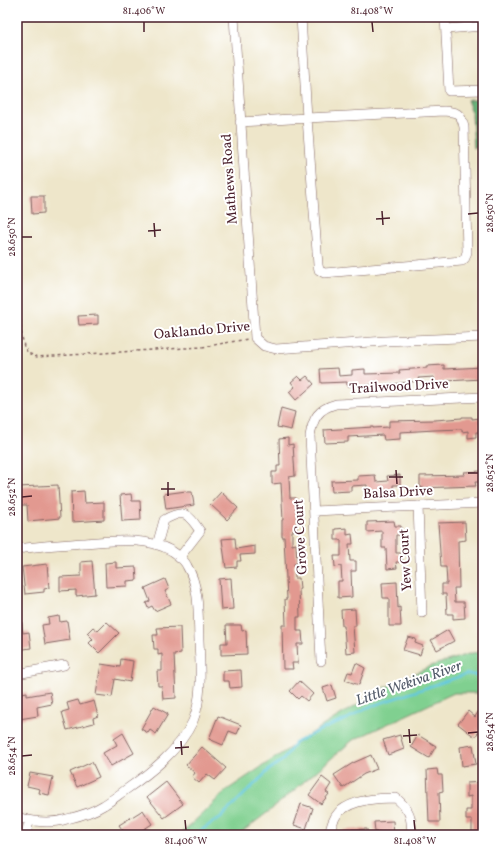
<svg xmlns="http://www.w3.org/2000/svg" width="500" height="852" viewBox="0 0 500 852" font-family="Vollkorn,serif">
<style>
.green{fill:#80d090;stroke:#65785e}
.forest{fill:#68b27a;stroke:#596852}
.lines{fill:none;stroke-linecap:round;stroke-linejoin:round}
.stream{stroke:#60c7dd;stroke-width:2.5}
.building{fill:#e29990}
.minor-casing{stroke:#836563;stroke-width:10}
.path{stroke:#836563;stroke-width:1.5;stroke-dasharray:3 3;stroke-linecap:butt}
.minor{stroke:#fff;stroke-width:9}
.ticks{fill:none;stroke:#4a1f2b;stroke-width:1.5}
.labels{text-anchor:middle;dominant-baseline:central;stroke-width:4;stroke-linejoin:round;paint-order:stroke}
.street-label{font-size:14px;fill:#4a1f2b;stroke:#fff}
.water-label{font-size:15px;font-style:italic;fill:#525a69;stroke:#fff}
.neatline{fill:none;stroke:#4a1f2b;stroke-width:1.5}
.ticks-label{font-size:10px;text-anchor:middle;fill:#4a1f2b}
</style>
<rect width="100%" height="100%" fill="#fff"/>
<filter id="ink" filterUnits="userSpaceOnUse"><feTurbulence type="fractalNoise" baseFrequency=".025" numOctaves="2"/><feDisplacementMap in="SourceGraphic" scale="8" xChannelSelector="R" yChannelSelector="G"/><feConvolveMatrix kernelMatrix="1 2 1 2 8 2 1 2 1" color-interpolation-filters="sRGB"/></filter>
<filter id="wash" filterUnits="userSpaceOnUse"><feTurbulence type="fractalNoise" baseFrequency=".012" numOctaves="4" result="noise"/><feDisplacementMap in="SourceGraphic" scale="16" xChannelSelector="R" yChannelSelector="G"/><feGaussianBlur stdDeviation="0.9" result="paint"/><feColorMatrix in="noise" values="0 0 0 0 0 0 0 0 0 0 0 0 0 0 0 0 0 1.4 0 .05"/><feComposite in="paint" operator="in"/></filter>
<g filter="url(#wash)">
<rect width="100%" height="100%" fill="#eee6ca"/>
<path class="green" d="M483 652V693H454L353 740 272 809 238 835H180L227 790 324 725 386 687 431 666 472 653Z"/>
<path class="forest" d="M467 100H483V147L474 148 472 113Z"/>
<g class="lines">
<path class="stream" d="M194 835 221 817 271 768 283 760 295 743 318 731 347 719 366 708 467 674 483 676"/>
</g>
<g id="blocks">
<path class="building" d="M31 196H44V213L32 214Z
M98 315V324L79 325 78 316Z
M444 365V369L483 367V379L445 381V382L434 383V377L418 378 419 381 392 384 347 386V382L321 383 320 369 338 368 339 376 352 375V370L365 369V374L400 373 399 370 427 368V366Z
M298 376 302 380 307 376 314 384 296 400 289 392 295 387 291 382Z
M281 408 295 412 291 430 277 427Z
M462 417H472V419L480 418V432H476V437L468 438V431L462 432V429L435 430 400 432V439L384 440 383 435 348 437V442L325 443 324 430 373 427V428L389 427V421L435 420 462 418Z
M288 438V445L293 444 295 476 289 477 290 498H296L297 530 292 531V545L296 544 297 563 294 564 295 578H299L300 589H299L300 617H297V631H302L303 644H297L298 663H292L293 669H283L282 625H286L285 599H287L284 537H282V520H283L281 483 272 484V472H277V466H280L279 439Z
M483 471V482H475L476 486 420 488V476L465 475 464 472Z
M375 475 376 482 388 481 387 476 400 475V485H393V490L367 491V485L351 486V491L332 492 331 481 358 480V476Z
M58 485 60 518 28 521 27 505H20L19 487Z
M84 491 85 503 104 502V520L72 522 71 492Z
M186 491V492H192L194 505 166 509 164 494Z
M221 492 238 508 227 520 210 504Z
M131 494 132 501H140L141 520 122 521 120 495Z
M394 521 395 526H401V535H396V553H402V562H396L397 568 387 569 386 548H382V531L367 532V522Z
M465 522 466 540 458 541 459 588H454L455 602H464L465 618 453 619V614H447L446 594H442V584H447L446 567H441L438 523Z
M347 528V535L352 534 353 544H349L350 561H356V571H351L352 597 338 598V581H342L341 566 335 567 334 556H341V540H335V529Z
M235 538 236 549 255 546V554L240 555 241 561H237V567L226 568 222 539Z
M92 561 95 594 76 596V590L60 591V577L81 576V562Z
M116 562V568L136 567 137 580 127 581V586L106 587 105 563Z
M47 564 49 588 44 589V592L25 594 22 567Z
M231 578 233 609 221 610 219 579Z
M165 579 169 589 165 591 171 604 155 611 152 606 148 608 146 603 150 601 145 588Z
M397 582 398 608 400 607 401 626H389V598H383L382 583Z
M355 609 356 626H353L355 652 346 653 344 626H342L341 610Z
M21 616 23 633 29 632 31 648 17 650V617Z
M59 616 60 622 67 621 70 640 45 644 42 625 49 624 48 618Z
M107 622 119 633 99 653 89 643 93 639 87 633 93 627 98 631Z
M226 625H241L242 631 246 630 247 654 221 655V643H227Z
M180 627 181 653 174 654 176 698 163 699 162 686H158L157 671H162V654L158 655V649H154L153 635H158L157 628Z
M448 630 454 641 437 650 431 640Z
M408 637 416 639 415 643 423 646 420 655 403 650Z
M121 659 133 661 130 682 115 679 112 697 96 695 101 664 120 667Z
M356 663 365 668 359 685 345 680 348 672 352 673Z
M241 670 242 687 230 688 229 681H223V671Z
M299 681 313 694 307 701 301 696 298 699 290 691Z
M332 685 336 698 327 701 323 688Z
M27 692V696L50 692 52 704 37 707 38 716 19 719 17 710V694Z
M78 700 80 705 94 701 98 716 93 718 94 723 67 730 62 712 69 710 67 703Z
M154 706 168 714 156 734 150 730 148 733 141 729Z
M468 711 475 717 478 712 483 716V726L475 737 458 724Z
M218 716 241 725 237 734 229 731 223 745 209 739Z
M123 733 134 753 111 766 103 753 117 745 114 739Z
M400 735 404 749 388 755 383 740Z
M418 735 436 746 429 758 411 747Z
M473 745 476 764 462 766 460 747Z
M202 747 226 768 215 780 207 774 199 783 192 777 195 773 186 765Z
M371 755 377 769 364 774 343 788 334 775 353 763Z
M92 762 99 777 77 787 70 772Z
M437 769 438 775H442L443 791 439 792 440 822H429L427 770Z
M30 773 53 777 49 795 39 793 40 789 27 786Z
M322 777 331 784 326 792 329 794 321 804 309 795Z
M166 782 183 804 164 818 147 797Z
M483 782V835H472V820H466V810H471V796L467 797V783Z
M301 804 313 808 306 829 294 825Z
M143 810 152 824 135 835H126L119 825Z
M393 821 394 835H381L380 832H375L374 822Z
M367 829V835H344V830Z"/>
</g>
</g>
<g filter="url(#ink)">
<use href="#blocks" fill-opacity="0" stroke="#836563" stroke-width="1"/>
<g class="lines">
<g class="minor-casing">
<path id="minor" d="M234 17 255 338 264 346 276 349 385 341 483 337
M445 17 449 91 483 90
M446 29 483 26
M444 111C457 112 461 113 464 127L467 252 465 258 462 261 324 273 319 270 318 265 307 118Z
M240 122 307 118 301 17
M418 506 422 613
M314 511 483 503
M157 545 164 520C185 508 188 514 200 531L179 558
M17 549C39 546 61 545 83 543 113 541 145 536 172 551 177 554 185 561 187 566 200 587 198 616 199 640 200 666 203 696 193 721 179 751 150 773 124 791 117 796 111 801 104 805 93 812 80 816 67 819 51 824 33 822 17 817
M321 661 310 436C313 418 318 409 336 404L483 397
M17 674 64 665
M26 835 29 821
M329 835C331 827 333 818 339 812 354 799 378 798 396 798 411 811 411 816 412 835"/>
</g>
<path class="path" d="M17 198 20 196
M17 248 21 331 24 347 28 353 37 357 202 347 248 339"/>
<use href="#minor" class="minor"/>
</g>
</g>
<path class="ticks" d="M144 22V32M372 22 373 32M382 211 383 225M468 214 478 213M376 219 390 218M154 223 155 237M148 231 161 230M22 237H32M396 470 397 484M468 473H478M389 477H403M168 482V496M161 489H175M22 497 32 496M409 729 410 743M468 733 478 732M403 736 417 735M181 741 182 755M175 748 189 747M22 756 32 755M185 820 186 830M414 820 415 830"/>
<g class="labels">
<g class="street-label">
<text transform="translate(230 179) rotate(-94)">Mathews Road</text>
<text transform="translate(202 331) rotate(-5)">Oaklando Drive</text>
<text transform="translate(399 387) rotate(-3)">Trailwood Drive</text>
<text transform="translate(398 493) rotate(-3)">Balsa Drive</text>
<text transform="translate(301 537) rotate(-93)">Grove Court</text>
<text transform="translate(406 560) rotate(-93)">Yew Court</text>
</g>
<g class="water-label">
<text transform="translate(409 684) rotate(-19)">Little Wekiva River</text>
</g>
</g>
<rect width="500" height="852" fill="none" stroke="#fff" stroke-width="44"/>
<rect x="22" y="22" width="456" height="808" class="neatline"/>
<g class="ticks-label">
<text x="144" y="14">81.406°W</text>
<text x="372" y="14">81.408°W</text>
<text transform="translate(489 213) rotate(-90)" y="4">28.650°N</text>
<text transform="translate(11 237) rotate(-90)" y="4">28.650°N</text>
<text transform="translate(489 473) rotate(-90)" y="4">28.652°N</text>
<text transform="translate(11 497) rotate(-90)" y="4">28.652°N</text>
<text transform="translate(489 732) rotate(-90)" y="4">28.654°N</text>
<text transform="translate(11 756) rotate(-90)" y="4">28.654°N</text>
<text x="186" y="844">81.406°W</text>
<text x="415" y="844">81.408°W</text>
</g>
</svg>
